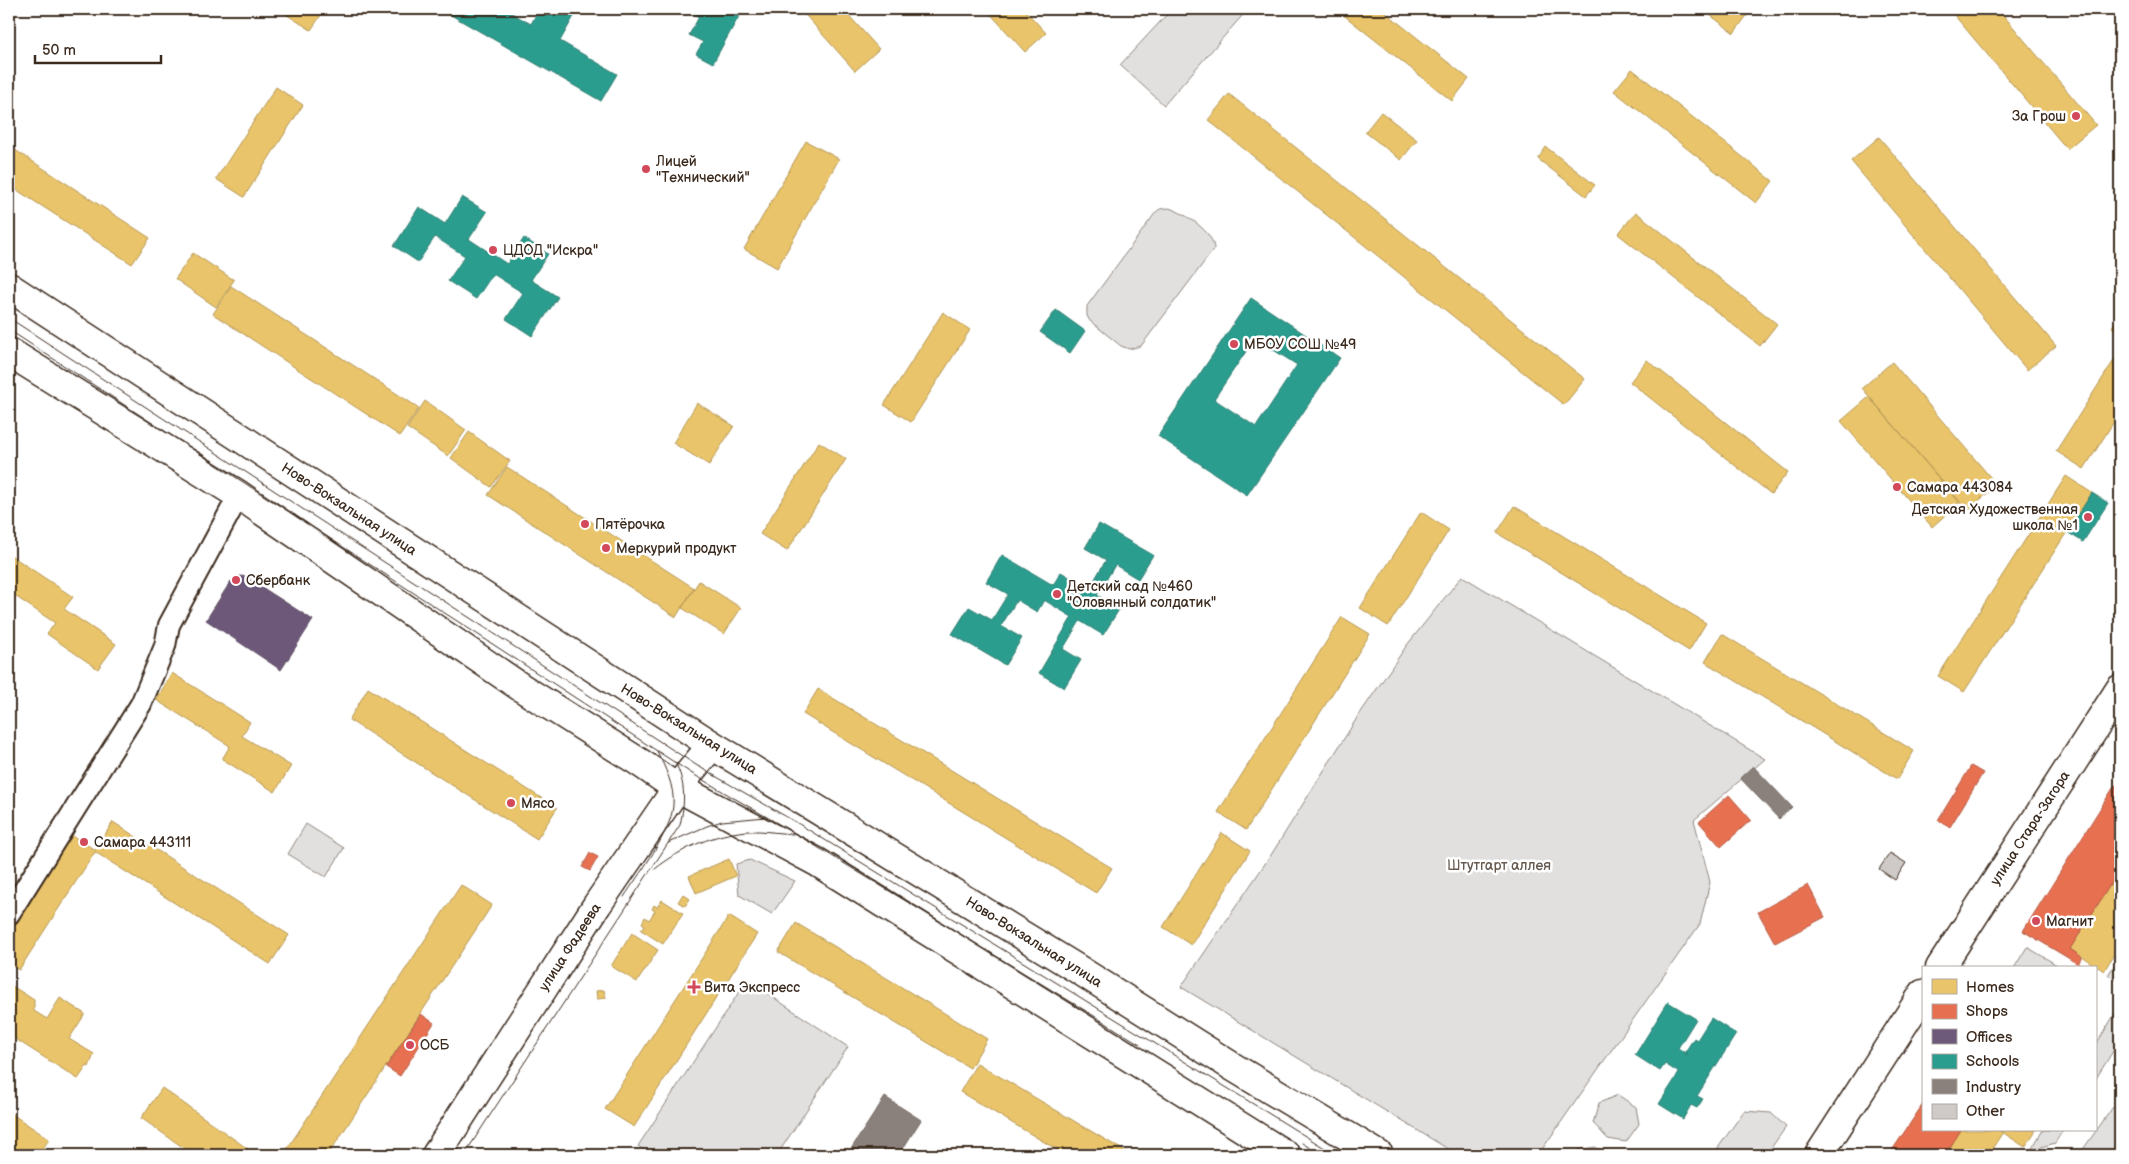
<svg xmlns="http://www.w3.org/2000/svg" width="2129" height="1164" viewBox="0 0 2129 1164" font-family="'Balsamiq Sans',sans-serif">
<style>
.green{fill:#e2e0de;stroke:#8e857e}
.homes{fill:#e9c46a;stroke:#b59653}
.shops{fill:#e76f51;stroke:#b35a42}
.offices{fill:#6d597a;stroke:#5e4b5e}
.schools{fill:#2a9d8f;stroke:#2f7a6d;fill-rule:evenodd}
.industry{fill:#8a817c;stroke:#726760}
.building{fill:#cfcac7;stroke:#3b2a1e}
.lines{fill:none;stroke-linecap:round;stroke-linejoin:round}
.street-casing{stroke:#3b2a1e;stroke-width:24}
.secondary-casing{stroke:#3b2a1e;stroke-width:31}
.street{stroke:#fff;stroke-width:20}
.secondary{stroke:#fff;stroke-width:28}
.tram{stroke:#3b2a1e;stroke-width:1}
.poi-dot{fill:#d1495b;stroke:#fff;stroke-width:2}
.labels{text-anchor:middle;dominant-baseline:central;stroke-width:5;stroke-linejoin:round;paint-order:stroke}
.poi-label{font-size:14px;fill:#3b2a1e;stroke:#fff;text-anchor:start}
.street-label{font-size:14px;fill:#3b2a1e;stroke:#fff}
.park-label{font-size:14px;fill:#65584e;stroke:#fff}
</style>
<rect width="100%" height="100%" fill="#fff"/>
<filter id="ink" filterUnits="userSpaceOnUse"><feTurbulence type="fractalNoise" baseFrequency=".02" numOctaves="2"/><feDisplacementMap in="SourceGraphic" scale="10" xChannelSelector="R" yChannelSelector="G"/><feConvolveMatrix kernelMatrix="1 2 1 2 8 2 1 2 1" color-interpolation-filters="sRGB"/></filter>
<g filter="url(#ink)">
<path class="green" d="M1172 9H1248L1164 105 1120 65Z
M1169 208C1185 213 1214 232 1214 249L1141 346 1129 349 1121 346 1090 321 1087 316V306L1156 212 1160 209Z
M1462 576 1765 759 1694 820 1710 882 1700 924 1538 1155H1458L1181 987 1271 855 1357 718 1407 645Z
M306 824 344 848 326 877 288 854Z
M750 860 795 881 772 914 739 895 736 864Z
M2027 947 2057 965 2061 968H2014Z
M2120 956V982L2108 975Z
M747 980 848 1047 777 1155H652L638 1146Z
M2118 1009 2120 1011V1040L2095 1080V1046Z
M1618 1095 1636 1107 1639 1124 1626 1142 1608 1139 1593 1123 1599 1103Z
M2113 1107 2120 1112V1155H2079Z
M1744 1111 1771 1113 1786 1127 1766 1155H1713Z
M2043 1130H2063L2055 1143 2031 1150Z
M1595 1147 1609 1155H1575L1578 1150Z"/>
<path class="homes" d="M286 9H325L311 30 284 13Z
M800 9H843L879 49 855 71Z
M986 9H1024L1046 33 1025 52Z
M1336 9H1381L1469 79 1452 101Z
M1702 9H1749L1751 10 1734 33Z
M1949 9H1998L2096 125 2067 149Z
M1632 69 1773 181 1756 203 1614 91Z
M276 87 303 105 244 197 216 179Z
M1229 94 1585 379 1564 405 1208 120Z
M1381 112 1417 140 1401 160 1365 132Z
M1879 137 2056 346 2027 370 1851 161Z
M806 141 839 159 777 268 744 249Z
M9 146 150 238 132 264 9 185Z
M1546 147 1595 185 1586 196 1538 159Z
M1636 212 1777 324 1760 346 1618 234Z
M193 253 234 280 216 307 175 279Z
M231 286 419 408 400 436 213 314Z
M943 312 970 330 911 422 884 405Z
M2120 314V332L2112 327Z
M2120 351V412L2084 469 2056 451Z
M1647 360 1788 472 1771 494 1630 382Z
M1892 362 1997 485 1967 511 1862 388Z
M1869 397 1960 502 1932 527 1841 421Z
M425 401 466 430 448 456 407 428Z
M697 403 734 426 709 465 673 443Z
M469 432 510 461 491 487 451 458Z
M819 442 846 459 787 551 760 534Z
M507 467 694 588 676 617 488 495Z
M2066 476 2092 493 1964 692 1938 676Z
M1514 506 1706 623 1689 651 1497 533Z
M1421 512 1449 530 1388 626 1360 608Z
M9 554 73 597 64 609 116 644 98 669 47 634 55 623 9 592Z
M699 581 741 608 724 634 682 608Z
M1342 617 1370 634 1246 830 1218 812Z
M1722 634 1914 751 1897 779 1705 662Z
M172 673 250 722 242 736 291 766 275 792 222 759 230 746 156 700Z
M368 688 557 808 537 839 349 720Z
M818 689 1112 868 1096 893 803 714Z
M113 822 289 935 270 964 95 852 19 970 9 964V928L70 834 95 850Z
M1222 833 1250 851 1191 945 1163 927Z
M729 859 736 876 696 893 689 876Z
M2120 869V944L2104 971 2070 949Z
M461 885 492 905 421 1013 328 1155H283Z
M683 894 690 899 685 906 678 902Z
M662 900 683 913 663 944 641 930 645 925 642 923 645 917 649 920 655 911 652 909 654 905 657 907Z
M729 916 757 934 634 1127 605 1109Z
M796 923 987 1039 970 1068 778 952Z
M632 933 658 950 637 982 611 966Z
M9 984 34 1000V1011L47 1019 60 998 85 1014 69 1039 94 1054 89 1067 87 1066 78 1079 9 1035Z
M604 990 606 998 597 999 596 991Z
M977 1063 1131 1155H1066L960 1092Z
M162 1088 255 1154 254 1155H194L141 1118Z
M9 1112 49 1139 39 1155H21L9 1147Z
M1961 1130H1999L2003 1132 1988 1155H1945Z
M1999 1130H2036L2025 1147Z"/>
<path class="shops" d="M1971 766 1983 773 1950 827 1938 820Z
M2115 785 2120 788V869L2070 949 2082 957 2078 964 2023 931Z
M1729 795 1751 820 1721 847 1699 822Z
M590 853 598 857 590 871 582 867Z
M1808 885 1825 917 1775 943 1758 912Z
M421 1014 434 1023 400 1076 386 1067Z
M1923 1104V1130H1961L1945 1155H1889Z"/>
<path class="offices" d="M241 576 246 577 313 620 281 670 206 620 231 581Z"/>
<path class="schools" d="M455 9H504L531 24 539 9H578L560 41 617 74 601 101 451 15Z
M692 9H743L713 63 696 54 703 42 689 35 699 17 690 12Z
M462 197 487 212 469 239 507 264 524 238 548 254 531 280 558 297 532 336 506 319 523 293 493 274 476 299 448 281 465 256 435 237 418 262 394 246 419 207 445 224Z
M1251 298 1340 358 1247 495 1158 436ZM1255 338 1297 365 1256 427 1214 399Z
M1056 310 1085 331 1070 353 1040 332Z
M2092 493 2108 503 2083 542 2067 532Z
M1099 524 1153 555 1138 579 1115 565 1097 595 1120 608 1103 635 1080 621 1063 649 1081 660 1064 688 1039 673 1072 617 1044 600 1037 612 1017 600 1001 626 1022 638 1005 665 952 634 969 607 992 620 1008 594 986 582 1002 555 1053 585 1061 572 1089 589 1106 560 1085 548Z
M1668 1002 1696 1019 1678 1048 1688 1055 1685 1052 1694 1038 1697 1040 1711 1018 1736 1034 1697 1096 1703 1099 1697 1108 1691 1105 1683 1119 1659 1104 1679 1073 1665 1064 1660 1071 1635 1055Z"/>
<path class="industry" d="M1753 766 1792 807 1779 819 1740 778Z
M885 1097 921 1120 899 1155H847Z"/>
<path class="building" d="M1890 853 1906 863 1895 880 1879 869Z"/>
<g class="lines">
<g class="street-casing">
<path id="street" d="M9 914 141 704 165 646 169 625 239 495"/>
</g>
<g class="secondary-casing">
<path id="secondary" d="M9 287 712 745 1076 968 1233 1067 1379 1155
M9 352 239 495 522 688 639 762 671 784 817 862 1286 1155
M1940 968 2120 689
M436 1155 597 905 677 788 712 745
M1819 1155 1923 994"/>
</g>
<use href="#street" class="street"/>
<use href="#secondary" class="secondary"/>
<path class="tram" d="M9 318 696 765 799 824 1336 1155
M9 330 691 773 796 834 1140 1044
M668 843 707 826 722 821 766 817
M655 869C679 850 709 836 739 832 756 829 776 833 793 834
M624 897C639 874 671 832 673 806 675 786 665 768 657 751
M1302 1143 1321 1155
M464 1155 680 825C685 803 686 783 675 762"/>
</g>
</g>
<g class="poi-dot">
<circle cx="2076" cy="116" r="5"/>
<circle cx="646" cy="169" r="5"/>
<circle cx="493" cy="250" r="5"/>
<circle cx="1234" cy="344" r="5"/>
<circle cx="1897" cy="487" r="5"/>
<circle cx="2088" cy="517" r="5"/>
<circle cx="585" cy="524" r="5"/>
<circle cx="606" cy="548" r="5"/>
<circle cx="236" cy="580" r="5"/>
<circle cx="1057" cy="594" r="5"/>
<circle cx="511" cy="803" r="5"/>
<circle cx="84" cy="842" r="5"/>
<circle cx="2036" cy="921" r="5"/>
<path d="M691.5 979.5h5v5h5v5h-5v5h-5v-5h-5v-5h5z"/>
<circle cx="410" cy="1045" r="5"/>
</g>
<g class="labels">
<g class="poi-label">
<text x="2066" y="116" text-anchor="end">За Грош</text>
<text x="656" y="161">Лицей<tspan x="656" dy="16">"Технический"</tspan></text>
<text x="503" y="250">ЦДОД "Искра"</text>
<text x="1244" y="344">МБОУ СОШ №49</text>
<text x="1907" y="487">Самара 443084</text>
<text x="2078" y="509" text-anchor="end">Детская Художественная<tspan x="2078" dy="16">школа №1</tspan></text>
<text x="595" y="524">Пятёрочка</text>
<text x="616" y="548">Меркурий продукт</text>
<text x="246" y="580">Сбербанк</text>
<text x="1067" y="586">Детский сад №460<tspan x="1067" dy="16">"Оловянный солдатик"</tspan></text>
<text x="521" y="803">Мясо</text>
<text x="94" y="842">Самара 443111</text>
<text x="2046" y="921">Магнит</text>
<text x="704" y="987">Вита Экспресс</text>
<text x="420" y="1045">ОСБ</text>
</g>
<g class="street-label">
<text transform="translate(349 509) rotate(33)">Ново-Вокзальная улица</text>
<text transform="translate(689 729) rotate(32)">Ново-Вокзальная улица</text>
<text transform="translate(2030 828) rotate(-57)">улица Стара-Загора</text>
<text transform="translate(1034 942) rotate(32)">Ново-Вокзальная улица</text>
<text transform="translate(570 947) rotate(-57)">улица Фадеева</text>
</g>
<g class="park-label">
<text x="1499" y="865">Штутгарт аллея</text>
</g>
</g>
<rect width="2129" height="1164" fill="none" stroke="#fff" stroke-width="30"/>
<rect x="15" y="15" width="2099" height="1134" fill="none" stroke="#3b2a1e" stroke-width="2" filter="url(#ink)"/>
<rect x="1922" y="966" width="175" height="165" fill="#ffffff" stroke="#b1aaa5"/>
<rect x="1932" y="979" width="25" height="15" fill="#e9c46a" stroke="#b1aaa5"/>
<text x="1966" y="992" font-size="15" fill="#3b2a1e">Homes</text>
<rect x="1932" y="1004" width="25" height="15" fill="#e76f51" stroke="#b1aaa5"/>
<text x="1966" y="1016" font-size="15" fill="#3b2a1e">Shops</text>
<rect x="1932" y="1029" width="25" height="15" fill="#6d597a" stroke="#b1aaa5"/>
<text x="1966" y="1042" font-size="15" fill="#3b2a1e">Offices</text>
<rect x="1932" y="1054" width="25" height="15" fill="#2a9d8f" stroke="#b1aaa5"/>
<text x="1966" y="1066" font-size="15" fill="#3b2a1e">Schools</text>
<rect x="1932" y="1079" width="25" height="15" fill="#8a817c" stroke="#b1aaa5"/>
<text x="1966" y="1092" font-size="15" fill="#3b2a1e">Industry</text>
<rect x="1932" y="1104" width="25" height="15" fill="#cfcac7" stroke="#b1aaa5"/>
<text x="1966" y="1116" font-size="15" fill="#3b2a1e">Other</text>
<path d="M35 55v8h126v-8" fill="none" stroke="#3b2a1e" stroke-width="2.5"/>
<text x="42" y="55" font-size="15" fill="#3b2a1e" stroke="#ffffff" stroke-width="4" paint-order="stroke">50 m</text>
</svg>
